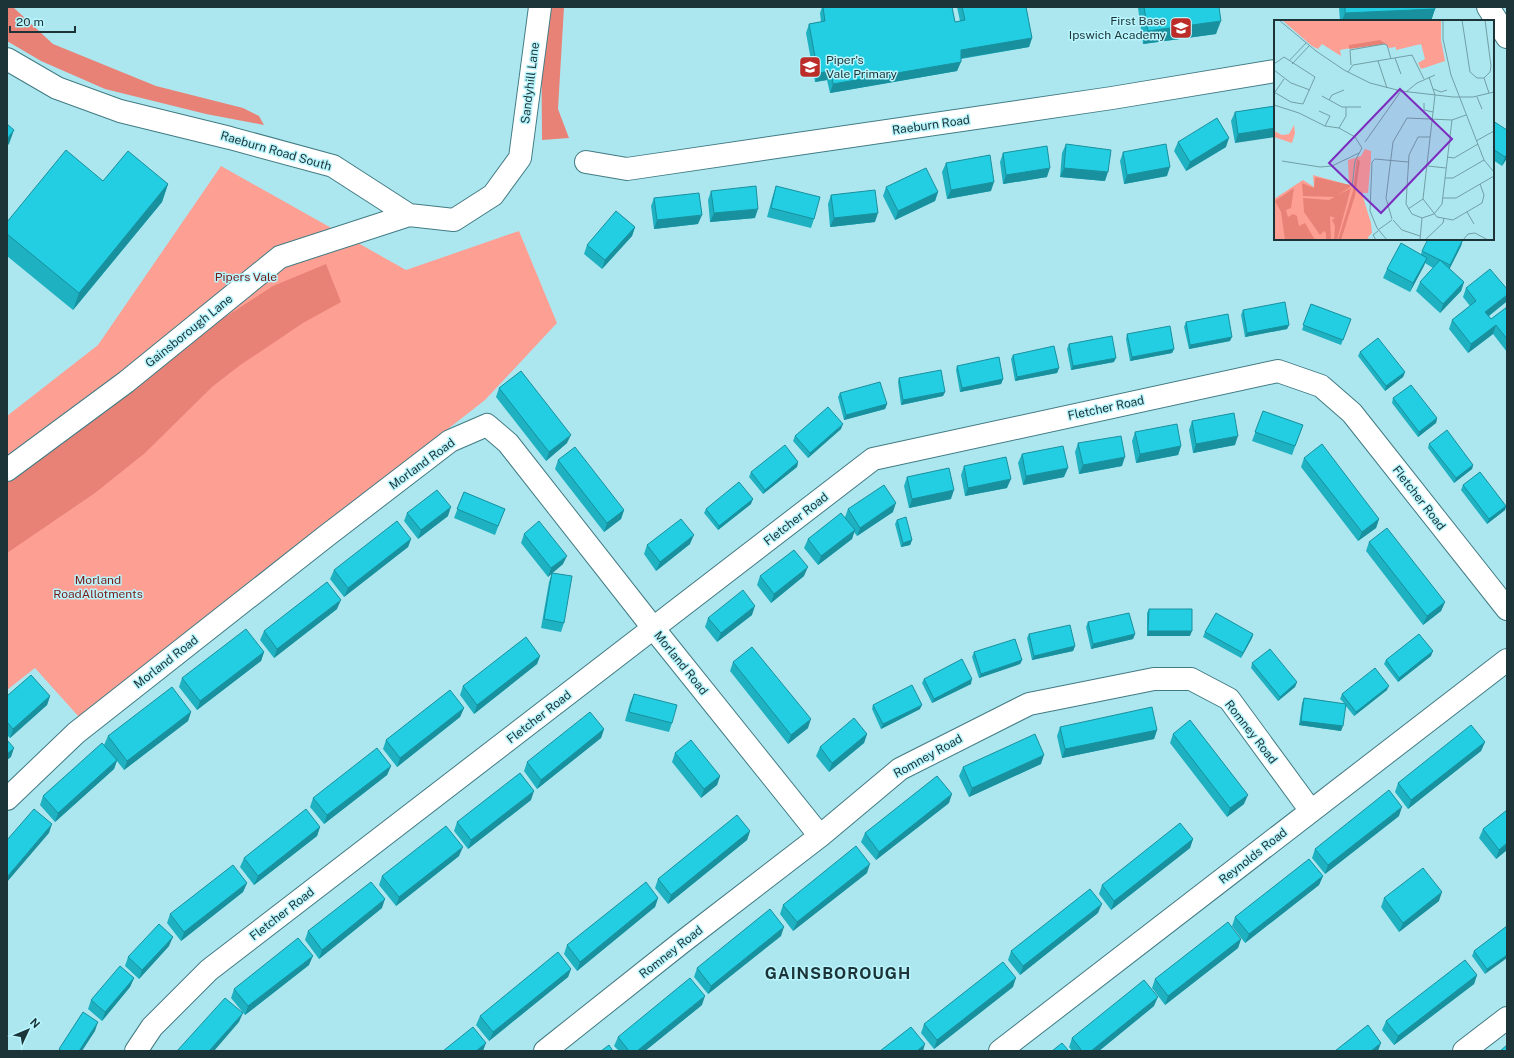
<svg xmlns="http://www.w3.org/2000/svg" width="1514" height="1058" viewBox="0 0 1514 1058" font-family="'Public Sans',sans-serif">
<style>
.green{fill:#fe9f94}
.forest{fill:#e98276}
.lines{fill:none;stroke-linecap:round;stroke-linejoin:round}
.minor-casing{stroke:#427b83;stroke-width:24}
.minor{stroke:#fff;stroke-width:22}
.wall{fill:#1eb1c2}
.shaded-wall{fill:#18909e}
.building{fill:#23cee2;stroke:#18909e}
.labels{text-anchor:middle;dominant-baseline:central;stroke-width:3;stroke-linejoin:round;paint-order:stroke}
.poi-label{font-size:12px;fill:#1c3437;stroke:#b9f5fd;text-anchor:end}
.street-label{font-size:12px;fill:#1c3437;stroke:#b9f5fd}
.park-label{font-size:12px;fill:#781b18;stroke:#b9f5fd}
.district-label{font-size:16px;font-weight:bold;letter-spacing:1px;fill:#1c3437;stroke:#b9f5fd}
.inset-road{fill:none;stroke:#729fa6;stroke-width:1}
.view{fill:#7b2cbf;fill-opacity:0.15;stroke:#7b2cbf;stroke-width:2}
.inset-edge{fill:none;stroke:#1c3437;stroke-width:2}
</style>
<rect width="100%" height="100%" fill="#ace7f0"/>
<path class="green" d="M221 166 406 270 519 231 557 323 485 400 79 717 35 668 7 690V416L98 345Z"/>
<path class="forest" d="M7 7H13L53 44 156 86 243 108 259 116 264 125 206 114 105 89 41 61 7 41Z
M541 7H564L558 109 569 138 542 140Z
M326 264 341 302 303 323 239 366 212 387 145 453 95 493 7 553V483L22 473 216 323 273 286Z"/>
<g class="lines">
<g class="minor-casing">
<path id="minor" d="M1488 7 1507 37
M7 59 57 88 120 111 230 138 333 166 409 215 454 220 493 195 520 158 540 7
M586 162 627 169 1112 98 1275 71
M7 470 126 382 280 257 409 215
M7 799 76 733 325 537 450 441 487 425 508 443 654 629 820 836
M136 1051 152 1027 209 970 873 459 1278 371 1321 386 1352 413 1507 609
M545 1051 681 943 820 836 900 769 1029 704 1154 679H1191L1229 699 1311 811
M1000 1051 1507 660
M1464 1051 1507 1018"/>
</g>
<use href="#minor" class="minor"/>
</g>
<path class="wall" d="M822 7H952L955 22 960 21 957 7H1026L1032 38 1029 47 961 59 957 71 830 93 827 80 815 82 806 33 809 24 821 22 820 13Z
M1138 7H1219L1216 34 1143 44 1138 8Z
M1339 7H1435V9L1431 21H1340Z
M1275 106 1235 143 1231 121 1235 112Z
M1493 121 1507 158 1502 166 1493 160Z
M1178 142 1226 147 1186 171 1174 151Z
M1066 144 1105 181 1060 177 1062 153Z
M1123 152 1167 176 1124 184 1120 161Z
M1003 153 1047 177 1003 184 1000 162Z
M946 163 991 191 947 199 942 172Z
M103 181 168 184 162 202 73 310 7 256V222Z
M776 186 814 219 811 228 767 217 773 195Z
M886 187 938 192 935 201 895 220 883 196Z
M711 191 755 218 710 222 708 200Z
M831 195 875 222 830 227 828 204Z
M654 198 698 224 654 229 651 206Z
M635 227 632 236 602 269 584 254 587 245Z
M1463 239 1461 246 1449 269 1464 282 1461 291 1440 313 1416 291 1420 282 1433 268 1425 263 1410 292 1383 278 1387 269 1421 254 1422 251Z
M1466 288 1506 302 1489 316 1491 319 1507 307V352L1493 334 1468 353 1449 329 1452 320 1470 306 1463 297Z
M1311 304 1351 319 1341 345 1302 330Z
M1243 310 1289 325 1287 329 1245 337 1241 315Z
M1186 322 1230 341 1189 349 1184 327Z
M1127 334 1174 349 1172 353 1130 361 1126 339Z
M1069 344 1114 362 1071 370 1067 349Z
M1360 352 1405 372 1403 377 1385 391 1358 356Z
M1013 355 1059 368 1057 373 1015 381 1011 359Z
M957 366 1003 379 1001 384 960 392 956 370Z
M899 378 945 392 943 396 901 405 898 382Z
M499 388 567 443 546 461 496 397Z
M840 393 887 404 885 409 844 420 838 397Z
M1393 398 1437 418 1436 423 1418 437 1392 403Z
M1263 411 1303 425 1292 455 1252 441Z
M1192 421 1235 445 1193 453 1189 430Z
M841 429 808 458 793 441 795 436Z
M1135 432 1181 446 1178 455 1136 463 1132 441Z
M1078 443 1122 466 1079 474 1075 452Z
M1429 444 1473 465 1472 469 1454 483 1428 448Z
M1022 454 1064 477 1023 485 1018 463Z
M1304 458 1379 519 1376 528 1358 541 1301 467Z
M558 460 624 510 621 519 604 532 555 469Z
M798 462 797 467 763 494 749 477 751 472Z
M964 466 1007 488 965 496 961 475Z
M907 477 951 499 909 508 904 486Z
M1463 485 1506 506 1505 510 1487 524 1461 490Z
M464 492 505 509 495 535 454 518Z
M751 504 718 530 704 513 706 509Z
M848 509 893 512 857 536 854 532 852 539 818 565 804 548 808 539 845 517Z
M407 513 448 516 418 539 404 521Z
M897 520 912 540 910 545 901 547 895 524Z
M524 534 563 564 552 573 564 623 561 632 541 628 549 582 552 573 548 577 521 543Z
M411 539 408 547 344 597 330 579 334 570Z
M1369 542 1445 602 1441 611 1423 625 1366 551Z
M690 544 656 571 644 554 647 545Z
M760 576H804L771 603 757 585Z
M337 609 274 658 260 640 264 631Z
M1149 609 1190 636H1147V613Z
M752 615 717 642 705 627 708 618Z
M1088 622 1135 634 1133 639 1091 649 1086 627Z
M1205 632 1253 634 1252 638 1241 658 1203 637Z
M1029 634 1075 646 1073 651 1032 660 1027 638Z
M264 652 261 661 197 710 179 687 182 678Z
M974 652 1022 660 1020 664 979 678 972 657Z
M540 656 537 664 474 714 460 695 463 686Z
M1431 656 1398 682 1384 664 1386 660Z
M733 662 808 728 788 744 730 671Z
M1252 663 1297 682 1295 687 1278 701 1251 668Z
M924 679 971 684 932 703 922 683Z
M1387 690 1354 716 1345 705 1341 731 1299 725 1302 703 1304 698 1345 704 1340 699 1342 694Z
M634 694 672 723 669 732 625 721 630 703Z
M7 696H50L47 705 10 738 7 735Z
M873 705 920 709 881 729 872 709Z
M464 708 460 717 397 767 383 749 386 740Z
M191 712 188 721 124 770 117 761 114 769 55 822 40 805 43 796 104 745 108 736Z
M1060 727 1157 730 1154 739 1062 758 1057 736Z
M604 729 601 738 537 789 524 771 527 762Z
M867 734 864 743 829 772 816 756 820 747Z
M1173 734 1244 804 1227 817 1170 743Z
M1485 742 1481 751 1408 809 1395 792 1398 783Z
M675 753 720 776 717 785 701 798 672 762Z
M1041 764 969 797 959 776 963 767Z
M391 766 387 775 324 824 310 807 313 798Z
M531 800 468 849 454 831 457 822Z
M949 803 876 860 861 842 865 833Z
M1399 816 1325 874 1312 858 1315 849Z
M320 827 317 836 254 885 240 867 244 858Z
M1483 829 1507 850 1496 859 1479 838Z
M750 831 747 840 668 904 655 888 658 879Z
M1193 839 1190 848 1111 910 1099 894 1102 885Z
M459 856 396 906 379 885 382 876Z
M867 873 793 931 780 914 783 905Z
M1323 876 1319 885 1245 943 1232 926 1235 917Z
M247 883 243 892 181 941 167 923 170 914Z
M658 898 655 907 577 971 564 954 567 945Z
M1384 898 1439 901 1399 932 1381 907Z
M382 908 319 959 305 940 308 931Z
M1098 913 1020 975 1008 960 1011 951Z
M1507 926 1485 974 1472 956 1474 951Z
M781 936 708 994 694 977 697 968Z
M1241 939 1238 948 1165 1005 1152 988 1155 979Z
M169 946 139 979 125 966 128 957Z
M309 965 245 1015 231 998 234 989Z
M571 969 568 977 489 1041 476 1025 480 1016Z
M1477 975 1474 984 1394 1045 1382 1030 1386 1021Z
M134 978 130 987 102 1021 88 1009 91 1000Z
M1013 987 934 1049 921 1033 924 1024Z
M702 1005 645 1051H619L614 1046 618 1037Z
M1154 1006 1099 1051H1072L1069 1047 1072 1038Z"/>
<path class="shaded-wall" d="M1435 9 1431 21H1342L1345 13Z
M1221 21 1216 34 1143 44 1148 31Z
M1032 38 1029 47 957 59 961 50Z
M961 62 957 71 830 93 833 84Z
M831 71 827 80 815 82 818 73Z
M1275 128V137L1235 143 1238 134Z
M14 130 9 144 7 146V139Z
M1229 138 1226 147 1186 171 1190 162Z
M1507 154V158L1502 166 1505 157Z
M1170 167 1167 176 1124 184 1127 175Z
M1050 168 1047 177 1003 184 1006 175Z
M1064 168 1108 172 1105 181 1060 177Z
M994 182 991 191 947 199 951 190Z
M168 184 162 202 73 310 79 293Z
M938 192 935 201 895 220 898 211Z
M758 209 755 218 710 222 714 213Z
M878 213 875 222 830 227 834 218Z
M702 215 698 224 654 229 657 220Z
M635 227 632 236 602 269 605 260Z
M1463 239 1461 246 1447 274 1450 265Z
M1427 258 1424 266 1410 292 1413 283Z
M1464 282 1461 291 1440 313 1443 304Z
M1507 295 1506 302 1482 321 1485 312Z
M1289 325 1287 329 1245 337 1247 333Z
M1496 325 1493 334 1468 353 1471 344Z
M1232 337 1230 341 1189 349 1190 345Z
M1174 349 1172 353 1130 361 1132 357Z
M1116 358 1114 362 1071 370 1073 366Z
M1059 368 1057 373 1015 381 1017 377Z
M1405 372 1403 377 1385 391 1386 386Z
M1003 379 1001 384 960 392 962 388Z
M945 392 943 396 901 405 903 400Z
M887 404 885 409 844 420 846 415Z
M1437 418 1436 423 1418 437 1419 432Z
M843 424 841 429 808 458 810 453Z
M571 435 567 443 546 461 549 452Z
M1238 436 1235 445 1193 453 1196 444Z
M1181 446 1178 455 1136 463 1140 454Z
M1125 457 1122 466 1079 474 1083 465Z
M798 462 797 467 763 494 765 490Z
M1473 465 1472 469 1454 483 1456 478Z
M1068 468 1064 477 1023 485 1026 476Z
M1011 479 1007 488 965 496 968 488Z
M954 490 951 499 909 508 912 499Z
M753 499 751 504 718 530 719 526Z
M896 503 893 512 857 536 860 528Z
M1506 506 1505 510 1487 524 1489 519Z
M451 507 448 516 418 539 421 530Z
M624 510 621 519 604 532 607 523Z
M1379 519 1376 528 1358 541 1362 532Z
M855 530 852 539 818 565 821 556Z
M694 535 690 544 656 571 660 562Z
M411 539 408 547 344 597 348 588Z
M912 540 910 545 901 547 903 543Z
M567 556 563 564 548 577 551 568Z
M808 567 804 576 771 603 774 594Z
M341 600 337 609 274 658 277 649Z
M1445 602 1441 611 1423 625 1427 616Z
M755 606 752 615 717 642 721 633Z
M1148 631H1192L1190 636H1147Z
M1135 634 1133 639 1091 649 1093 644Z
M1253 634 1252 638 1241 658 1243 653Z
M1075 646 1073 651 1032 660 1034 656Z
M1433 651 1431 656 1398 682 1399 678Z
M264 652 261 661 197 710 200 701Z
M540 656 537 664 474 714 477 705Z
M1022 660 1020 664 979 678 981 674Z
M972 679 971 684 932 703 934 699Z
M1297 682 1295 687 1278 701 1280 697Z
M1389 686 1387 690 1354 716 1356 712Z
M50 696 47 705 10 738 13 729Z
M922 705 920 709 881 729 883 724Z
M464 708 460 717 397 767 400 758Z
M191 712 188 721 124 770 127 761Z
M811 719 808 728 788 744 791 735Z
M1301 721 1343 726 1341 731 1299 725Z
M604 729 601 738 537 789 541 780Z
M1157 730 1154 739 1062 758 1065 749Z
M867 734 864 743 829 772 832 763Z
M1485 742 1481 751 1408 809 1411 800Z
M14 748 11 757 7 760V754Z
M1044 755 1041 764 969 797 972 788Z
M117 760 114 769 55 822 58 813Z
M391 766 387 775 324 824 327 815Z
M720 776 717 785 701 798 704 789Z
M534 791 531 800 468 849 471 840Z
M952 794 949 803 876 860 879 852Z
M1248 795 1244 804 1227 817 1230 808Z
M1402 807 1399 816 1325 874 1328 865Z
M52 824 49 833 7 882V877Z
M320 827 317 836 254 885 258 876Z
M750 831 747 840 668 904 671 895Z
M1193 839 1190 848 1111 910 1114 901Z
M1507 843V850L1496 859 1499 850Z
M463 847 459 856 396 906 399 897Z
M870 864 867 873 793 931 797 922Z
M1323 876 1319 885 1245 943 1249 934Z
M247 883 243 892 181 941 184 932Z
M1442 892 1439 901 1399 932 1403 923Z
M658 898 655 907 577 971 580 962Z
M385 899 382 908 319 959 322 950Z
M1102 904 1098 913 1020 975 1023 966Z
M784 927 781 936 708 994 711 986Z
M173 937 169 946 139 979 142 970Z
M1241 939 1238 948 1165 1005 1168 996Z
M1507 955V958L1485 974 1487 969Z
M313 956 309 965 245 1015 248 1006Z
M571 969 568 977 489 1041 493 1032Z
M1477 975 1474 984 1394 1045 1398 1036Z
M134 978 130 987 102 1021 105 1012Z
M1016 978 1013 987 934 1049 937 1040Z
M705 996 702 1005 645 1051H637Z
M1158 997 1154 1006 1099 1051H1091Z
M243 1013 239 1022 214 1051H209Z
M98 1022 95 1031 82 1051H79Z
M486 1043 483 1051H476Z
M1381 1043 1378 1051H1371Z
M925 1044 923 1051H917Z"/>
<path class="building" d="M823 7H952L955 22 965 20 962 7H1026L1032 38 961 50V62L833 84 831 71 818 73 809 24 825 21Z
M1144 7H1219L1221 21 1148 31Z
M1345 7H1435V9L1345 13Z
M1275 106V128L1238 134 1235 112Z
M1217 118 1229 138 1190 162 1178 142Z
M1493 121 1507 130V154L1505 157 1493 149Z
M7 124 14 130 7 139Z
M1066 144 1111 150 1108 172 1064 168Z
M1166 144 1170 167 1127 175 1123 152Z
M1047 146 1050 168 1006 175 1003 153Z
M66 150 103 181 128 151 168 184 79 293 7 234V222Z
M990 155 994 182 951 190 946 163Z
M926 168 938 192 898 211 886 187Z
M756 186 758 209 714 213 711 191Z
M776 186 820 197 814 219 771 208Z
M875 190 878 213 834 218 831 195Z
M699 193 702 215 657 220 654 198Z
M616 211 635 227 605 260 587 245Z
M1428 239H1463L1450 265 1422 251Z
M1401 243 1427 258 1413 283 1387 269Z
M1440 260 1464 282 1443 304 1420 282Z
M1490 269 1507 289V295L1485 312 1491 319 1507 307V339L1496 325 1471 344 1452 320 1476 301 1466 288Z
M1285 302 1289 325 1247 333 1243 310Z
M1311 304 1351 319 1343 340 1303 325Z
M1228 314 1232 337 1190 345 1186 322Z
M1170 326 1174 349 1132 357 1127 334Z
M1112 336 1116 358 1073 366 1069 344Z
M1378 338 1405 372 1386 386 1360 352Z
M1054 346 1059 368 1017 377 1013 355Z
M999 357 1003 379 962 388 957 366Z
M941 370 945 392 903 400 899 378Z
M521 371 571 435 549 452 499 388Z
M880 382 887 404 846 415 840 393Z
M1411 385 1437 418 1419 432 1393 398Z
M828 407 843 424 810 453 795 436Z
M1263 411 1303 425 1295 446 1255 432Z
M1234 413 1238 436 1196 444 1192 421Z
M1177 424 1181 446 1140 454 1135 432Z
M1447 430 1473 465 1456 478 1429 444Z
M1121 436 1125 457 1083 465 1078 443Z
M1322 444 1379 519 1362 532 1304 458Z
M785 445 798 462 765 490 751 472Z
M1063 446 1068 468 1026 476 1022 454Z
M575 447 624 510 607 523 558 460Z
M1006 457 1011 479 968 488 964 466Z
M949 468 954 490 912 499 907 477Z
M1480 472 1506 506 1489 519 1463 485Z
M739 482 753 499 719 526 706 509Z
M884 485 896 503 860 528 848 509Z
M437 490 451 507 421 530 407 513Z
M464 492 505 509 498 526 457 509Z
M841 513 855 530 821 556 808 539Z
M906 517 912 540 903 543 897 520Z
M681 519 694 535 660 562 647 545Z
M397 521 411 539 348 588 334 570Z
M539 521 567 556 551 568 524 534Z
M1387 528 1445 602 1427 616 1369 542Z
M794 550 808 567 774 594 760 576Z
M552 573 572 576 564 623 544 619Z
M327 582 341 600 277 649 264 631Z
M743 590 755 606 721 633 708 618Z
M1149 609H1192V631H1148Z
M1129 613 1135 634 1093 644 1088 622Z
M1216 613 1253 634 1243 653 1205 632Z
M1070 625 1075 646 1034 656 1029 634Z
M246 629 264 652 200 701 182 678Z
M1419 634 1433 651 1399 678 1386 660Z
M526 637 540 656 477 705 463 686Z
M1015 639 1022 660 981 674 974 652Z
M752 647 811 719 791 735 733 662Z
M1270 649 1297 682 1280 697 1252 663Z
M962 659 972 679 934 699 924 679Z
M1375 668 1389 686 1356 712 1342 694Z
M31 675 50 696 13 729 7 722V696Z
M912 685 922 705 883 724 873 705Z
M172 687 191 712 127 761 108 736Z
M450 690 464 708 400 758 386 740Z
M634 694 677 705 672 723 629 712Z
M1304 698 1346 704 1343 726 1301 721Z
M1152 707 1157 730 1065 749 1060 727Z
M590 712 604 729 541 780 527 762Z
M854 718 867 734 832 763 820 747Z
M1190 720 1248 795 1230 808 1173 734Z
M1471 725 1485 742 1411 800 1398 783Z
M1035 734 1044 755 972 788 963 767Z
M7 740 14 748 7 754Z
M691 740 720 776 704 789 675 753Z
M102 743 117 760 58 813 43 796Z
M377 748 391 766 327 815 313 798Z
M520 773 534 791 471 840 457 822Z
M937 776 952 794 879 852 865 833Z
M1389 790 1402 807 1328 865 1315 849Z
M34 809 52 824 7 877V840Z
M306 809 320 827 258 876 244 858Z
M1507 810V843L1499 850 1483 829Z
M737 815 750 831 671 895 658 879Z
M1180 823 1193 839 1114 901 1102 885Z
M446 826 463 847 399 897 382 876Z
M856 846 870 864 797 922 783 905Z
M1309 859 1323 876 1249 934 1235 917Z
M233 865 247 883 184 932 170 914Z
M1423 868 1442 892 1403 923 1384 898Z
M371 882 385 899 322 950 308 931Z
M646 882 658 898 580 962 567 945Z
M1090 889 1102 904 1023 966 1011 951Z
M770 909 784 927 711 986 697 968Z
M1228 922 1241 939 1168 996 1155 979Z
M159 924 173 937 142 970 128 957Z
M1507 926V955L1487 969 1474 951Z
M298 938 313 956 248 1006 234 989Z
M558 952 571 969 493 1032 480 1016Z
M1465 960 1477 975 1398 1036 1386 1021Z
M1003 962 1016 978 937 1040 924 1024Z
M120 966 134 978 105 1012 91 1000Z
M690 978 705 996 637 1051H629L618 1037Z
M1144 980 1158 997 1091 1051H1082L1072 1038Z
M225 998 243 1013 209 1051H177Z
M83 1012 98 1022 79 1051H62L59 1049Z
M1368 1025 1381 1043 1371 1051H1335Z
M473 1027 486 1043 476 1051H443Z
M911 1027 925 1044 917 1051H880Z
M1062 1043 1069 1051H1052Z
M609 1045 613 1051H601Z
M1507 1045V1051H1500Z"/>
<defs>
<g id="school-square" transform="scale(1.15)"><rect x="-9" y="-9" width="18" height="18" rx="4" fill="#bc2d29" stroke="#b9f5fd"/><path d="M0-5L7-2L0 1L-7-2ZM-4 1L0 2.5L4 1V4Q0 6-4 4Z" fill="#fff"/></g>
</defs>
<g fill-rule="evenodd">
<use href="#school-square" x="1181" y="28"/>
<use href="#school-square" x="810" y="67"/>
</g>
<g class="labels">
<g class="poi-label">
<text x="1166" y="21">First Base<tspan x="1166" dy="14">Ipswich Academy</tspan></text>
<text x="826" y="60" text-anchor="start">Piper's<tspan x="826" dy="14">Vale Primary</tspan></text>
</g>
<g class="street-label">
<text transform="translate(530 83) rotate(-83)">Sandyhill Lane</text>
<text transform="translate(931 125) rotate(-8)">Raeburn Road</text>
<text transform="translate(276 151) rotate(16)">Raeburn Road South</text>
<text transform="translate(189 331) rotate(-39)">Gainsborough Lane</text>
<text transform="translate(1106 408) rotate(-12)">Fletcher Road</text>
<text transform="translate(422 464) rotate(-36)">Morland Road</text>
<text transform="translate(1419 498) rotate(52)">Fletcher Road</text>
<text transform="translate(796 519) rotate(-38)">Fletcher Road</text>
<text transform="translate(166 662) rotate(-38)">Morland Road</text>
<text transform="translate(681 663) rotate(51)">Morland Road</text>
<text transform="translate(539 717) rotate(-38)">Fletcher Road</text>
<text transform="translate(1251 732) rotate(52)">Romney Road</text>
<text transform="translate(928 756) rotate(-29)">Romney Road</text>
<text transform="translate(1253 856) rotate(-38)">Reynolds Road</text>
<text transform="translate(282 914) rotate(-38)">Fletcher Road</text>
<text transform="translate(671 952) rotate(-38)">Romney Road</text>
</g>
<g class="park-label">
<text x="246" y="277">Pipers Vale</text>
<text x="98" y="580">Morland<tspan x="98" dy="14">RoadAllotments</tspan></text>
</g>
<g class="district-label">
<text x="838" y="973">GAINSBOROUGH</text>
</g>
</g>
<g transform="translate(1274 20)">
<rect width="220" height="220" fill="#ace7f0"/>
<path d="M8 0H167V20L171 41 147 49 144 43 151 39 147 24 122 30V27L115 28 109 22 66 30 67 36 48 24 44 29 38 26ZM20 105 21 113 18 123 0 117V111L8 115 15 114ZM91 129 97 131V138L94 173H89V177L97 203 98 213 94 217 95 220H0V179L29 160 40 167 39 155 75 165 74 140 87 136Z" fill="#fe9f94"/>
<path d="M106 20 112 24 75 29V25ZM83 139 86 141 81 176 67 220H64L79 171ZM41 157 76 165V167L61 177 29 176 28 163 40 168ZM20 168 17 188 12 190 14 197 19 194 23 196 25 206 31 203 41 220H11L7 192 1 181ZM77 168 63 220H60L61 206 58 200 61 198 56 196 57 220H52V213L50 211 46 215 30 192 29 178 55 180Z" fill="#e98276"/>
<path class="inset-road" d="M5 0 42 31 70 50 96 63 127 71 179 77H199L220 72M169 0V19L177 55 210 140 220 152M188 0 196 52 203 58H210L215 73M121 38 127 54M15 41 32 23M104 41 113 68M0 44 10 37 41 57 29 84 17 82 0 72M18 44 35 26M77 45 76 30 110 24 113 25 117 39M0 50 17 63 36 70M74 52 79 45 138 35 150 59M210 58 216 52 217 46 211 0M159 69 167 72 173 70M1 72 10 59M132 72 143 63 161 55M48 76 68 87H87M203 77 208 89M55 80 58 75 70 70M150 83V90L159 92M0 85 25 93 51 106 65 108 81 117 88 128 81 141 78 167M45 91 56 96 51 106M65 108 72 96V87M156 117H144L135 135 132 184 138 194 148 198 160 194 168 184 178 100M202 121 220 111M91 122 127 71M173 137 180 138 204 124M8 141 46 147 58 146 85 133M154 146 172 148M171 158H179L210 140M169 178H182L220 156M149 179 161 75 155 57M149 179 163 197 179 200 208 183 210 175 206 164M134 189 149 179M193 192 200 204M118 199 112 178 119 122 133 98 178 100 192 95M119 200 128 210 146 216M104 210 118 200M102 220 99 215 104 211M113 220 103 208 96 191 98 142 101 139 134 142M146 220 148 198M151 220 169 203 170 198M189 220 194 214 201 213 214 220"/>
<path class="view" d="M126 69 178 119 107 193 55 143Z"/>
<rect width="220" height="220" class="inset-edge"/>
</g>
<rect width="1514" height="1058" fill="none" stroke="#1c3437" stroke-width="16"/>
<g transform="translate(28 1030) rotate(46)" stroke="#b9f5fd" stroke-width="3" paint-order="stroke">
<path d="M0-3L7 15L0 10L-7 15Z" fill="#1c3437"/>
<text y="-6" font-size="11" font-weight="bold" text-anchor="middle" fill="#1c3437">N</text>
</g>
<path d="M10 26v6h65v-6" fill="none" stroke="#1c3437" stroke-width="2"/>
<text x="16" y="26" font-size="12" fill="#1c3437" stroke="#b9f5fd" stroke-width="3" paint-order="stroke">20 m</text>
</svg>
